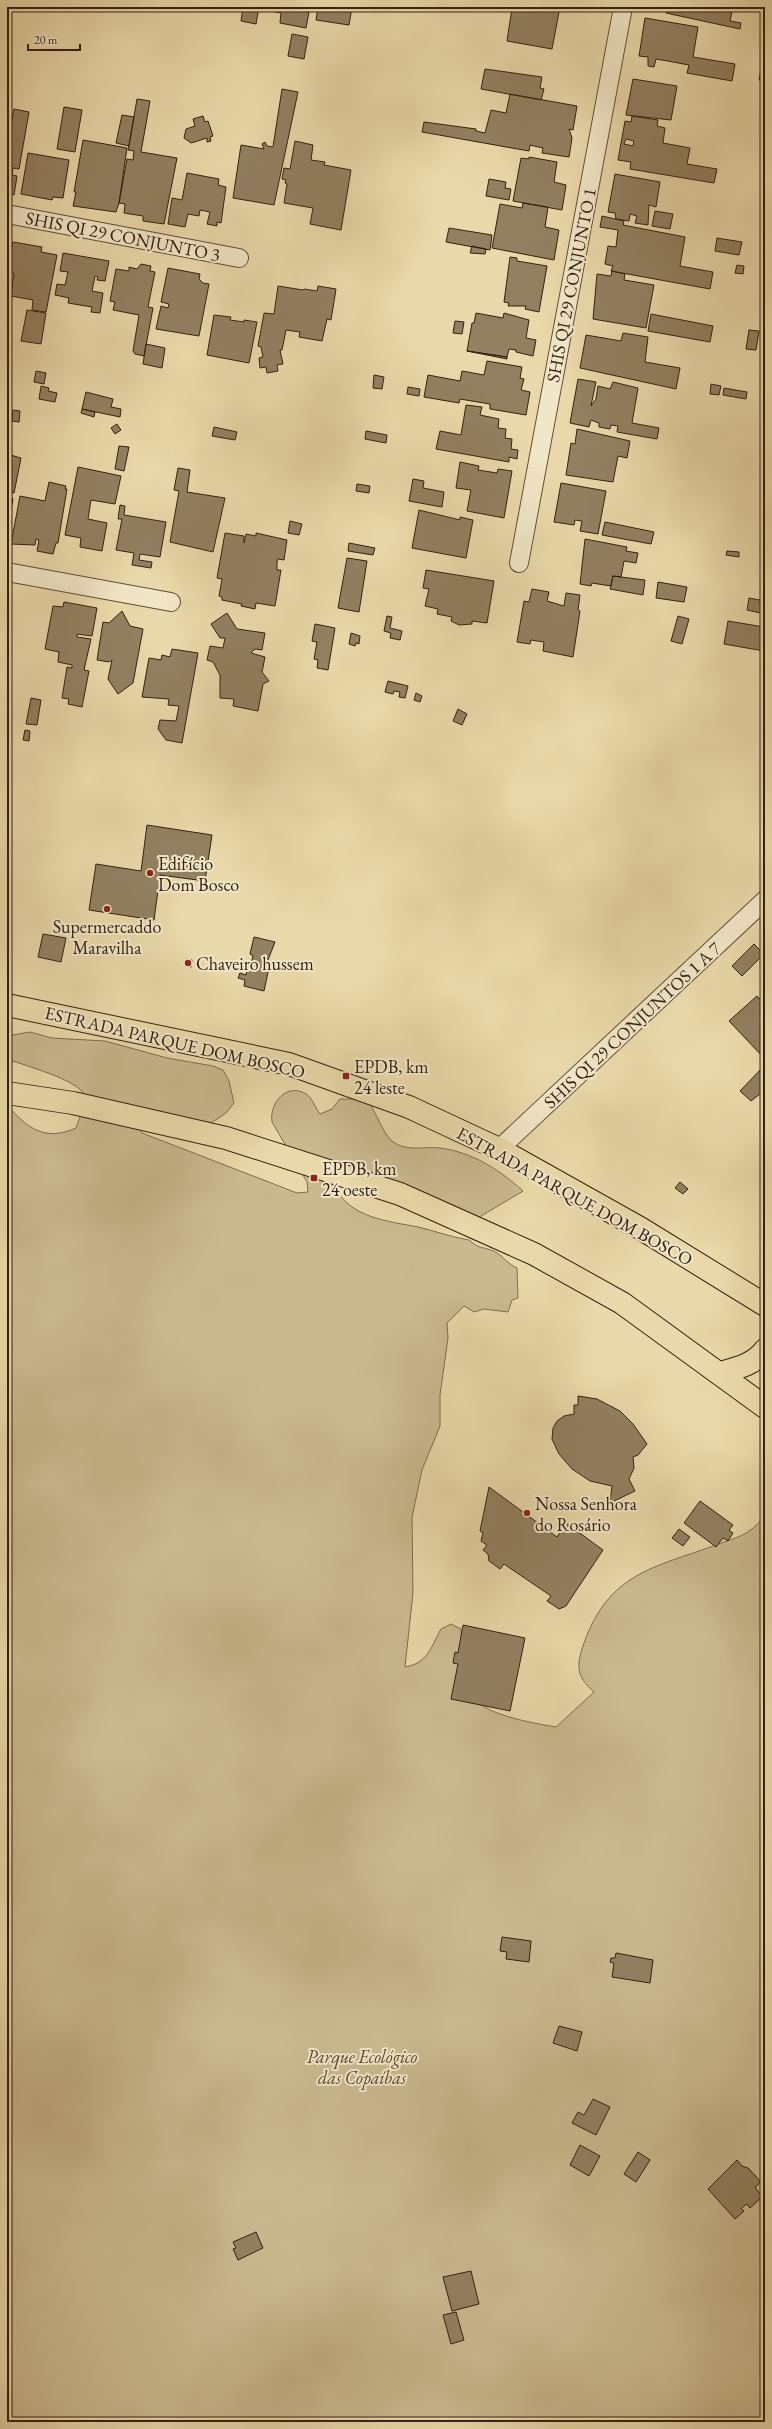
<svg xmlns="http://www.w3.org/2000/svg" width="772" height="2429" viewBox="0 0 772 2429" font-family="'EB Garamond',serif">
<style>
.green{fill:#cab98f;stroke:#7e6c50}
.building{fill:#928061;stroke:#332012;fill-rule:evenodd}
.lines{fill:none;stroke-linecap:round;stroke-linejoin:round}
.minor-casing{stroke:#604e38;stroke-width:20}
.primary-casing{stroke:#332012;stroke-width:24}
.minor{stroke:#f1e6c7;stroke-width:18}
.primary{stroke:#e9d8a9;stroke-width:22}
.poi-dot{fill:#8f2418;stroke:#f1e6c7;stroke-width:1.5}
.labels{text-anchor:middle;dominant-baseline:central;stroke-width:4;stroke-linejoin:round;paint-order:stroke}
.street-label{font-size:18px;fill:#332012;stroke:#f1e6c7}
.poi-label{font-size:18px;fill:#332012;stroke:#f1e6c7;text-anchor:start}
.park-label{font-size:18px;font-style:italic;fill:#594631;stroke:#f1e6c7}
</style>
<rect width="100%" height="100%" fill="#e9d8a9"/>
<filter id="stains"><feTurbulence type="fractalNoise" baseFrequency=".005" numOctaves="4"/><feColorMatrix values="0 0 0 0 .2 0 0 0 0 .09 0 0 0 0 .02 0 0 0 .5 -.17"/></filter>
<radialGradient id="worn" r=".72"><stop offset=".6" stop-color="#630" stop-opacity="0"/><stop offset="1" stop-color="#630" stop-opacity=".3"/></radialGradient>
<path class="green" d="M30 1032 52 1038 105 1041 167 1058 213 1066 223 1070 229 1081 234 1103 226 1113 208 1125 136 1121 142 1133 297 1193 308 1192 307 1182 272 1122C269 1103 287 1082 306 1094 312 1097 316 1109 320 1114L332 1109 340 1099H356L369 1102C375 1112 384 1133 390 1139 404 1153 423 1146 440 1148 472 1152 500 1170 523 1191L471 1222 342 1178 335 1187C350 1218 388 1221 418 1227 435 1231 451 1237 469 1240 480 1249 479 1246 491 1250 501 1253 507 1264 517 1268L518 1298 512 1300 508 1312 484 1309 474 1312 464 1306 447 1323 448 1338 440 1395V1426L422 1470 412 1517 413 1593 405 1667C428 1663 431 1647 441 1629L451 1624 461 1629C463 1652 461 1679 475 1699 486 1715 537 1724 556 1727L594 1692C576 1676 576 1666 584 1643 609 1573 653 1568 716 1545 740 1536 748 1536 765 1516V2422H7V1105C27 1128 45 1142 76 1128 79 1119 86 1105 84 1095 79 1080 23 1065 7 1059V1036Z"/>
<path class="building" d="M243 7H259L256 24 241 21Z
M266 7H310L306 28 280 23 281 13 266 10Z
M318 7H352L349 25 316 20Z
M524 7H560L552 49 507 41 512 8 524 10Z
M667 7H733L730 21 741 23 740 29 666 13Z
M645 18 698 27 693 57 735 64 732 81 687 73 689 65 662 60 656 59 654 67 648 66V57L639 56Z
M292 34 308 37 304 59 288 56Z
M762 64 765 65V86H763L764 81 759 80Z
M485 69 542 77 540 88 544 89 541 100 481 89Z
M633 79 677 86 671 120 626 115Z
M282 89 298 92 274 205 233 198 241 145 264 149 262 144 265 142 267 146 273 147Z
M510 94 577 106 573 130 569 129 572 138 569 157 542 153 543 148 530 145 529 151 422 132 424 122 476 129V131L485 133 491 110 506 113Z
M137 99 150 101 141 152 177 158 164 224 143 221V216L124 213 125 204 119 203 127 159 133 160 134 151 128 150Z
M64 107 82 110 75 152 57 149Z
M14 109 29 112 19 169 13 168 12 175 17 176 14 195 7 194V134L9 135Z
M122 115 134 117 129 146 116 143Z
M203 116 205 122 208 121 213 136 210 137 211 141 207 142V138L191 143 184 138 186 129 195 126 193 119Z
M632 116 658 120 657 126 665 128 663 143 690 148 687 164 717 169 714 183 630 169 631 162 618 160 625 121 631 122ZM626 139 634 141 633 146 624 144Z
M83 140 127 148 119 203 116 212 73 206 76 192H74Z
M295 141 313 145 311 160 325 162 324 165 351 170 341 230 310 224 313 208 284 203 287 184 285 183 286 180 282 179 284 168 290 169Z
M28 153 69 160 63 198 53 197 52 200 21 194Z
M529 157 557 162 554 182 566 185 562 210 513 201 521 158 529 159Z
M187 173 219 179 218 185 226 187 221 223 217 222V226L207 224 210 212 200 210 199 216 188 214 185 227 168 224 172 198 182 200Z
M615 174 660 182 656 207 649 205 648 225 635 223 637 216 630 214 629 221 616 219 615 213 608 212Z
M489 179 506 182 505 188 511 189 509 200 486 196Z
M523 203 548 207 545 227 559 230 554 260 492 248 500 204 522 208Z
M655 211 673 214 670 229 652 226Z
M602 216 624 221 623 225 685 237 680 266 713 272 710 289 611 271 613 266 605 264 608 246 616 247 618 230 600 227Z
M449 228 492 235 490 250 446 242Z
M717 238 742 242 739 255 715 251Z
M13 242 42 247 41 252 57 255 46 312 32 310 33 300 11 296 14 273H7V269Z
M472 246 486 249 485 254 470 253Z
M63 253 109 261 105 281 97 280 98 277 95 276 92 291 103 293 100 313 91 312 92 307 68 303 69 298 55 295 57 284 65 285 68 272 60 271Z
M510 257 517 258V261L547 266 539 312 525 309 526 306H508L509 303 504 302Z
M141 264 151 266 150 271 155 272 148 307 153 308 144 356 135 354 133 351 139 315 113 310 115 302 110 301 116 269 129 271V267L137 269Z
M737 265 744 266 743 274 735 273Z
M168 268 200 274 199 279 203 283 209 284 199 336 156 329 161 306 168 308 169 304 161 302Z
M612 271 625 274 624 280 654 285 646 328 593 319 597 274 611 276Z
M278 286 303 290 304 289 317 291 318 286 336 289 331 320 327 319 322 341 299 337 300 332 286 330 282 350H280L283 364 277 365 278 371 267 373 266 367 260 368 259 358 263 357 261 347 258 346 264 313 274 314Z
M27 310 46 313 41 344 21 341Z
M476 313 503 318 504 313 529 320 526 338 536 340 533 356 516 352V350L509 349 507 357 467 351 472 323H474Z
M651 314 713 326 710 342 648 331Z
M214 315 231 317 230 320 244 322V320L257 322 249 363 207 355Z
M455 321 464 322 462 334 453 333Z
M749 330 759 331 756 350 746 349Z
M623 333 648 337 645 362 680 368 676 389 580 368 586 335 621 341Z
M146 344 165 348 162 368 143 364Z
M467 351 507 357V359Z
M487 361 522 367 520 378 524 379 521 390 530 392 526 415 490 409V404L460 399 459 403 424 397 428 375 460 381 462 371 484 375Z
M36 371 46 373 44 384 34 382Z
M374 375 384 377 382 389 373 388Z
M578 379 596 382 591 406 596 399 598 386 610 389 613 382 638 388 632 423 659 428 657 439 617 432 618 426 611 425 610 429 599 427V423L591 420 589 427 570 423Z
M711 384 721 386 719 395 710 394Z
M41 386 49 388 48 391 57 393 55 402 39 399Z
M408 387 420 389 419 396 407 394Z
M724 388 747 392 746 399 723 395Z
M86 392 113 399 111 407 121 409 120 417 82 409Z
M466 405 482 407 480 415 499 419 498 428 506 429 505 438 512 439 511 449 518 450 517 459 509 457V462L436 449 440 431 461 435Z
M82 409 95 412 94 417 81 413Z
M13 410 20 411 19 422 12 421Z
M117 424 121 430 115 434 111 428Z
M214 427 237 432 235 440 212 436Z
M577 429 630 441 627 458 618 456 613 482 566 475 571 443 575 444Z
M366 431 387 435 386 443 365 439Z
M119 446 129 447 124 471 115 469Z
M7 454 21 458 14 493 7 492Z
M460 462 479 466 478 470 497 473 498 469 512 471 504 518 467 511 471 490 456 488Z
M78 467 121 476 115 504 91 500 88 519 107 523 102 551 80 547 81 538 65 535Z
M178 468 190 470 187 492 225 498 213 552 170 542 179 491 174 490Z
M413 479 424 481 423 488 444 492 442 507 409 501Z
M49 482 66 486 65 489H67L58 543H56L53 554 37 551 39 540 36 539 35 545 11 544 20 496 45 501Z
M561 483 606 491 598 534 580 531 582 521 575 520 574 525 554 522Z
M357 484 370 486 369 493 356 491Z
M7 495 13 499 7 534Z
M120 505 125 506 124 515 166 522 160 557 140 554 139 560 152 562 151 568 132 565 134 553 116 550 122 519H118Z
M419 510 460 520V517L473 520 466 558 412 548Z
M290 521 302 524 299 535 288 533Z
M605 522 654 532 651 544 602 535Z
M225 533 244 536V543L246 534 256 536V533L287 540 284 560 278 559 277 562V570H281L275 606 256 603 255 609 241 606 242 604 222 600V597L219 596 222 579 217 578Z
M585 539 627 547 626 551 638 553 636 563 624 561 621 577 613 576 611 586 592 583 591 586 580 584Z
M349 543 375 548 373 555 348 551Z
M727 551 739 552V557L726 555Z
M347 558 367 561 359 612 338 608Z
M426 570 494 581 487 623 472 621V624L459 625 451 621 452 617 437 614 438 609 425 606 429 589 423 588Z
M613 576 645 580 643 595 610 589Z
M658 582 687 587 684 602 656 598Z
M532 589 549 592 547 601 564 606 566 593 580 595 578 610 580 611 573 657 543 651 544 642 531 640 530 644 517 642 524 601 529 602Z
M749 598 765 601V614L747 610Z
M64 602 97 608 92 636 77 634V637L91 639 84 670 89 671 82 707 68 704 69 699 62 698 67 667 72 668V665L58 662 59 652 45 649 53 606 63 607Z
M122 611 130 626 143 629 133 683 118 694 108 679 112 660 109 662 97 660 103 622 109 623Z
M227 613 237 629 265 633 262 650 255 649 251 653 265 657 262 672 269 681 263 684 258 711 233 706 234 699 220 698V675L213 662 207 660 210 646 223 648 225 638H220L211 624Z
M387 616 392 617 390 628 402 631 400 640 390 638 391 633 384 631Z
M678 616 689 619 682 644 671 641Z
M728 621 764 627V651L724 644Z
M315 624 335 628 328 670 317 668 318 660 314 659 317 642 312 641Z
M351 633 360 636 359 644 356 643 355 646 349 644Z
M172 649 198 653 182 743 166 740 158 729 160 720 176 721 179 706 168 705 169 699 142 697 149 658 161 660 162 655 170 657Z
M388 681 408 686 405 698 399 697 400 692 394 691 393 694 385 692Z
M416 693 422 696 420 702 414 700Z
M31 698 41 700 37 725 26 724Z
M458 709 467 714 462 725 453 721Z
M25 730 30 731 29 741 23 740Z
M147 825 212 835 205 881 160 875 154 920 89 910 96 864 141 871Z
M43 934 66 938 61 962 38 957Z
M254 937 275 942 268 960 270 963 264 991 244 986 245 980 238 978 240 973 246 975 248 966 251 964 253 956 250 954Z
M754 944 764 954 742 976 732 966Z
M186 959 192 960 191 967 185 966Z
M765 993V1059L729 1021 757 996 759 999Z
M764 1066 765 1090 751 1101 740 1091Z
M680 1182 688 1189 683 1194 675 1188Z
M578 1396 597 1399 620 1411 633 1424 647 1444 638 1455 633 1457 634 1468 629 1479 635 1491 610 1503 612 1486 590 1481 572 1469 559 1454 552 1439 553 1428 557 1421 564 1416 574 1414V1405H578Z
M489 1487 557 1537 566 1523 603 1550 566 1606 559 1609 547 1601 551 1596 504 1564 500 1569 489 1561 488 1554 483 1550 487 1545 481 1541 483 1533 480 1531Z
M700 1501 733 1525 729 1530 733 1533 728 1541 723 1538 716 1547 684 1523Z
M679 1529 690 1537 683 1546 672 1538Z
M463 1625 525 1638 510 1711 451 1699 458 1664 453 1663 455 1652 458 1653Z
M502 1937 531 1941 529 1962 506 1959 507 1952 500 1951Z
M616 1953 653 1960 650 1983 612 1977 614 1963 610 1962 611 1958H615Z
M559 2026 582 2032 577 2051 553 2043Z
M593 2099 610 2107 596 2135 572 2123 578 2112 584 2115Z
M580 2145 600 2156 589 2176 570 2165Z
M638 2152 650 2160 636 2182 624 2174Z
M737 2160 742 2166 748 2168 761 2182 755 2187 762 2197 750 2208 747 2204 745 2205 741 2209 744 2211 735 2219 708 2189Z
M256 2232 263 2248 238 2260 233 2249 236 2248 233 2242Z
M471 2271 479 2304 452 2311 443 2277Z
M456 2312 464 2340 451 2344 443 2315Z"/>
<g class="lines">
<g class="minor-casing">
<path id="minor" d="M7 214 239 258
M519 563 623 7
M7 572 171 602
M499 1149 765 900"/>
</g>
<g class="primary-casing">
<path id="primary" d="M7 1005 289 1064 409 1107 499 1149 640 1228 765 1305
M7 1093 73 1103 226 1138 400 1194 534 1254 622 1303 765 1407
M720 1373C738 1368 753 1365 765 1350"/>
</g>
<use href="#minor" class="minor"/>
<use href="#primary" class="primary"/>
</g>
<g class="poi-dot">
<circle cx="150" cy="873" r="4"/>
<circle cx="107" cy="909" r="4"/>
<circle cx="188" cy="963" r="4"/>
<rect x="342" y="1072" width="8" height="8" rx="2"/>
<rect x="310" y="1174" width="8" height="8" rx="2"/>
<circle cx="527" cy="1513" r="4"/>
</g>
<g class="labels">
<g class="street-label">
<text transform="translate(123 236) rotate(11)">SHIS QI 29 CONJUNTO 3</text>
<text transform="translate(571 285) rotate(-79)">SHIS QI 29 CONJUNTO 1</text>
<text transform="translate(632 1025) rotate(-43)">SHIS QI 29 CONJUNTOS 1 A 7</text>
<text transform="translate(175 1042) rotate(13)">ESTRADA PARQUE DOM BOSCO</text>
<text transform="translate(575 1196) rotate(29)">ESTRADA PARQUE DOM BOSCO</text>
</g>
<g class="poi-label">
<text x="158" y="863">Edifício<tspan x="158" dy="21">Dom Bosco</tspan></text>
<text x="107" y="926" text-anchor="middle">Supermercaddo<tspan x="107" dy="21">Maravilha</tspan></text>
<text x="196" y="963">Chaveiro hussem</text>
<text x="354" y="1066">EPDB, km<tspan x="354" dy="21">24 leste</tspan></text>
<text x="322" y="1168">EPDB, km<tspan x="322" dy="21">24 oeste</tspan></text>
<text x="535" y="1503">Nossa Senhora<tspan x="535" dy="21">do Rosário</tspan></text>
</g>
<g class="park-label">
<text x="362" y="2056">Parque Ecológico<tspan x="362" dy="21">das Copaíbas</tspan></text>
</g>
</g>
<rect width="772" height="2429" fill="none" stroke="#e9d8a9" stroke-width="24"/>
<rect x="8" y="8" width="756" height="2413" fill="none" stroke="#332012" stroke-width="2"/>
<rect x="12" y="12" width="748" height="2405" fill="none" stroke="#332012"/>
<path d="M28 44v6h52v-6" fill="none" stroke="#332012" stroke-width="2"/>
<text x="34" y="44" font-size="12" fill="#332012" stroke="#f1e6c7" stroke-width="3" paint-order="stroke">20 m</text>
<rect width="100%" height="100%" filter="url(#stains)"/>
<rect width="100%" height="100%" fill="url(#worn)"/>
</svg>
